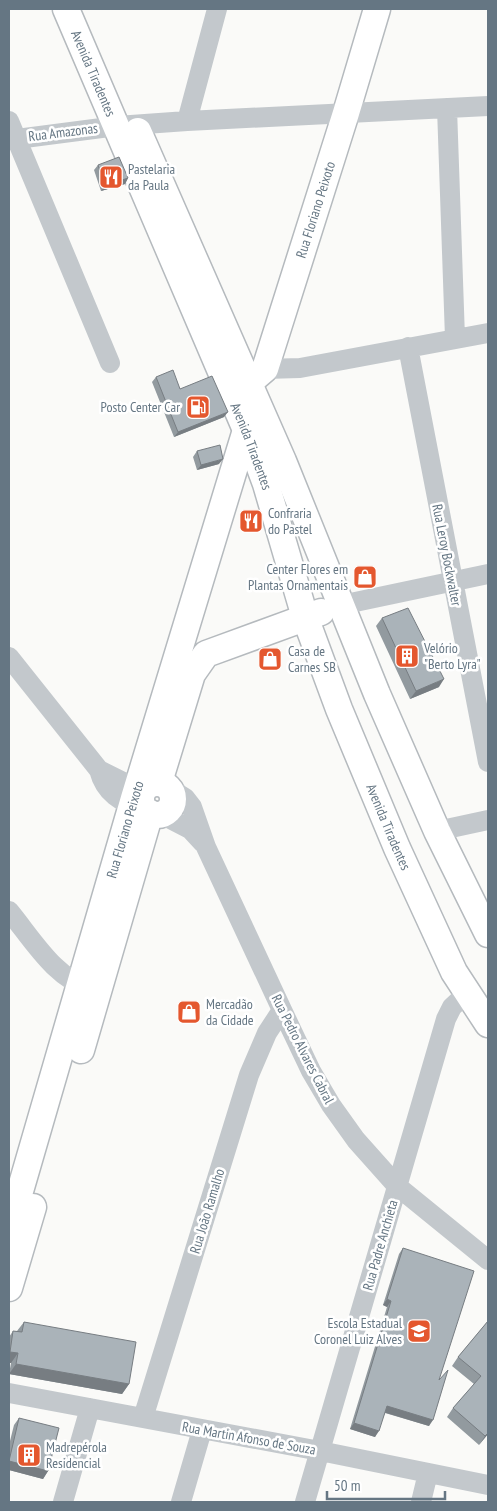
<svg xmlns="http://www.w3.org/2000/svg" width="497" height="1511" viewBox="0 0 497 1511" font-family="'PT Sans Narrow',sans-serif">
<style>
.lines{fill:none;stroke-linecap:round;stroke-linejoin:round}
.major-casing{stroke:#b5babe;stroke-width:29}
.minor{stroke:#c3c8cc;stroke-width:20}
.major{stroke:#fff;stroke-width:26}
.wall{fill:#929a9f}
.shaded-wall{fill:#777d82}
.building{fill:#aab3b9;stroke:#777d82}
.labels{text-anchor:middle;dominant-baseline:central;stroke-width:5;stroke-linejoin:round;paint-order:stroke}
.street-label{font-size:14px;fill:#657683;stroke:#fff}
.poi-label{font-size:14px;fill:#657683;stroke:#fff;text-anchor:start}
</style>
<rect width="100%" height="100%" fill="#fafaf8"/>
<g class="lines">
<g class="major-casing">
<g id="major">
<path id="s1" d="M66 9 246 430 266 484 305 617 339 709 397 848 454 972 488 1024"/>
<path d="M138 131 283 461 377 694 437 831 488 934"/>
<path id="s2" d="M237 393 265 369 346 113 377 9"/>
<path d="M159 782 192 674 206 654 321 612"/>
<circle cx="157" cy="799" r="16"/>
<path d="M81 1050 150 813"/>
<path id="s3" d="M9 1229 134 798 246 430"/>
<path d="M9 1288 33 1207"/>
</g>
</g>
<path class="minor" d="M447 108 455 338
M9 121 110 363
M187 121 217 9
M9 140 117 126 187 121 488 106
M408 347 488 762
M265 369 300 368 488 333
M341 605 488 574
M9 657 99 770C105 793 121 803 143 809
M99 770 127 784H150
M169 788 185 798 192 807 206 847 282 1010 311 1071 331 1105 356 1140 397 1186 488 1260
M161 814 190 829 203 843
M437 831 488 820
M9 911C33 940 55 979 93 990
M9 1393 320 1451 488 1485
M143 1418 249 1075 267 1033 282 1010
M63 1502 90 1408
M181 1502 202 1430
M305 1502 446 1019 452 1007 467 993
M421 1502 428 1473"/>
<use href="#major" class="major"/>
</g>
<path class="wall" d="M98 165 128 178 125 184 101 191 94 170Z
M156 377 180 389 224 417 174 437 152 382Z
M197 451 219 464 197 470 193 457Z
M382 618 439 687 410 699 376 626Z
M403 1248 439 1380 429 1426 385 1413 375 1437 350 1429 387 1307 383 1305 399 1254Z
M488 1321V1434L479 1445 447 1417 453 1408 474 1384 452 1366 458 1357Z
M24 1322 129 1384 122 1394 9 1374 11 1363H9V1337L13 1331H17Z
M19 1418 48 1471 43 1479 9 1470V1445L14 1425Z"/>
<path class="shaded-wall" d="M128 178 125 184 101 191 105 186Z
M228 412 224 417 174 437 178 432Z
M223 459 219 464 197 470 201 465Z
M444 679 439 687 410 699 416 691Z
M387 1299 391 1301 387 1307 383 1305Z
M10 1352 18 1353 11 1363H9V1353Z
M16 1364 129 1384 122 1394 9 1374Z
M387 1406 433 1420 429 1426 383 1412Z
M354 1423 379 1431 375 1437 350 1429Z
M488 1433V1434L479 1445 485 1436Z
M9 1461 48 1471 43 1479 9 1470Z"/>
<path class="building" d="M119 157 128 178 105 186 98 165Z
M173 370 180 389 212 376 228 412 178 432 156 377Z
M220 445 223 459 201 465 197 451Z
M408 608 444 679 416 691 382 618Z
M403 1248 474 1271 439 1380 448 1370 433 1420 387 1406 379 1431 354 1423 391 1301 387 1299Z
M488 1321V1433L485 1436 453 1408 481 1376 458 1357Z
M24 1322 136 1342 129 1384 16 1364 18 1353 10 1352 13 1331 22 1332Z
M19 1418 59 1428 48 1471 9 1461Z"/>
<defs>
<g id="restaurant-square" transform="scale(1.25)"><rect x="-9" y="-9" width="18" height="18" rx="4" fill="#e4572e" stroke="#fff"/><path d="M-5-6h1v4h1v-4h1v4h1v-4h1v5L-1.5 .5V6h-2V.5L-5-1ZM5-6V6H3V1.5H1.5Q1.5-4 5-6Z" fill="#fff"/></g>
<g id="fuel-square" transform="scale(1.25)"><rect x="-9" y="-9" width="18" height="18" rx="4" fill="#e4572e" stroke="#fff"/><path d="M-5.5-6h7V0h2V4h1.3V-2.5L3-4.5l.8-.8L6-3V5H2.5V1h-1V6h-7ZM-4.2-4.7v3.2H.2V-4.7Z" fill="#fff"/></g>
<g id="shop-square" transform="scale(1.25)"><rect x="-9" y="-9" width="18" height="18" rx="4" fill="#e4572e" stroke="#fff"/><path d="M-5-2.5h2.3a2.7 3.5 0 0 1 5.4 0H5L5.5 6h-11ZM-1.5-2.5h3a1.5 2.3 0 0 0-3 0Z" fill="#fff"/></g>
<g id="building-square" transform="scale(1.25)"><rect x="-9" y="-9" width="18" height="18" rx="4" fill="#e4572e" stroke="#fff"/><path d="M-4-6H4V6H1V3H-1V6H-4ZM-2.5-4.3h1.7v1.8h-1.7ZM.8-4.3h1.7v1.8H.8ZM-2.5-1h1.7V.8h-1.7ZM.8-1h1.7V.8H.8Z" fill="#fff"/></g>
<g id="school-square" transform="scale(1.25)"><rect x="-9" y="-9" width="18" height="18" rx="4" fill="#e4572e" stroke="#fff"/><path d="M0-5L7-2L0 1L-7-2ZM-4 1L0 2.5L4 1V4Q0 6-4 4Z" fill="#fff"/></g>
</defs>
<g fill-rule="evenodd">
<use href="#restaurant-square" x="111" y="177"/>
<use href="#fuel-square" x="198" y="407"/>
<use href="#restaurant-square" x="251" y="521"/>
<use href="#shop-square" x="365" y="577"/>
<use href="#building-square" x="407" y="656"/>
<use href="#shop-square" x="270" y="659"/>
<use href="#shop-square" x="189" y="1012"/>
<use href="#school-square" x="419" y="1331"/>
<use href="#building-square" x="29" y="1455"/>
</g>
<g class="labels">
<g class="street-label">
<text stroke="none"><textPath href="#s1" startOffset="70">Avenida Tiradentes</textPath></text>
<text transform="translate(63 132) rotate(-7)">Rua Amazonas</text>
<text stroke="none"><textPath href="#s2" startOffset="204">Rua Floriano Peixoto</textPath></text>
<text stroke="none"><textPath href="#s1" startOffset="475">Avenida Tiradentes</textPath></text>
<text transform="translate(447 555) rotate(79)">Rua Leroy Bockwalter</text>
<text stroke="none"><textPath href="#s1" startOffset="880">Avenida Tiradentes</textPath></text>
<text stroke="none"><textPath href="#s3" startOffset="416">Rua Floriano Peixoto</textPath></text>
<text transform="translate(303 1049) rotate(63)">Rua Pedro Alvares Cabral</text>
<text transform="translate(207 1211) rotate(-73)">Rua João Ramalho</text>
<text transform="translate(380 1245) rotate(-74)">Rua Padre Anchieta</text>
<text transform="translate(249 1438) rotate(10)">Rua Martin Afonso de Souza</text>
</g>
<g class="poi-label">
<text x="128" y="169">Pastelaria<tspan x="128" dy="16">da Paula</tspan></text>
<text x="180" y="407" text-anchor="end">Posto Center Car</text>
<text x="268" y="513">Confraria<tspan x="268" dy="16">do Pastel</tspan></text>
<text x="348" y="569" text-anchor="end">Center Flores em<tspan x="348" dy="16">Plantas Ornamentais</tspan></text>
<text x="424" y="648">Velório<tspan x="424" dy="16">"Berto Lyra"</tspan></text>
<text x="288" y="651">Casa de<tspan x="288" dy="16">Carnes SB</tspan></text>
<text x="206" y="1004">Mercadão<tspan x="206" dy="16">da Cidade</tspan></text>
<text x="402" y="1323" text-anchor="end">Escola Estadual<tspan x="402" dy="16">Coronel Luiz Alves</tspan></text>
<text x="46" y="1447">Madrepérola<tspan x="46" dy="16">Residencial</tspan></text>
</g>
</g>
<rect width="497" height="1511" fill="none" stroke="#657683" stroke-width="20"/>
<path d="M327 1491v8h118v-8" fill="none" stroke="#657683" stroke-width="2.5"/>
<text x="334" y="1491" font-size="15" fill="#657683" stroke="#ffffff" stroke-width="4" paint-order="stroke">50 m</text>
</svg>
